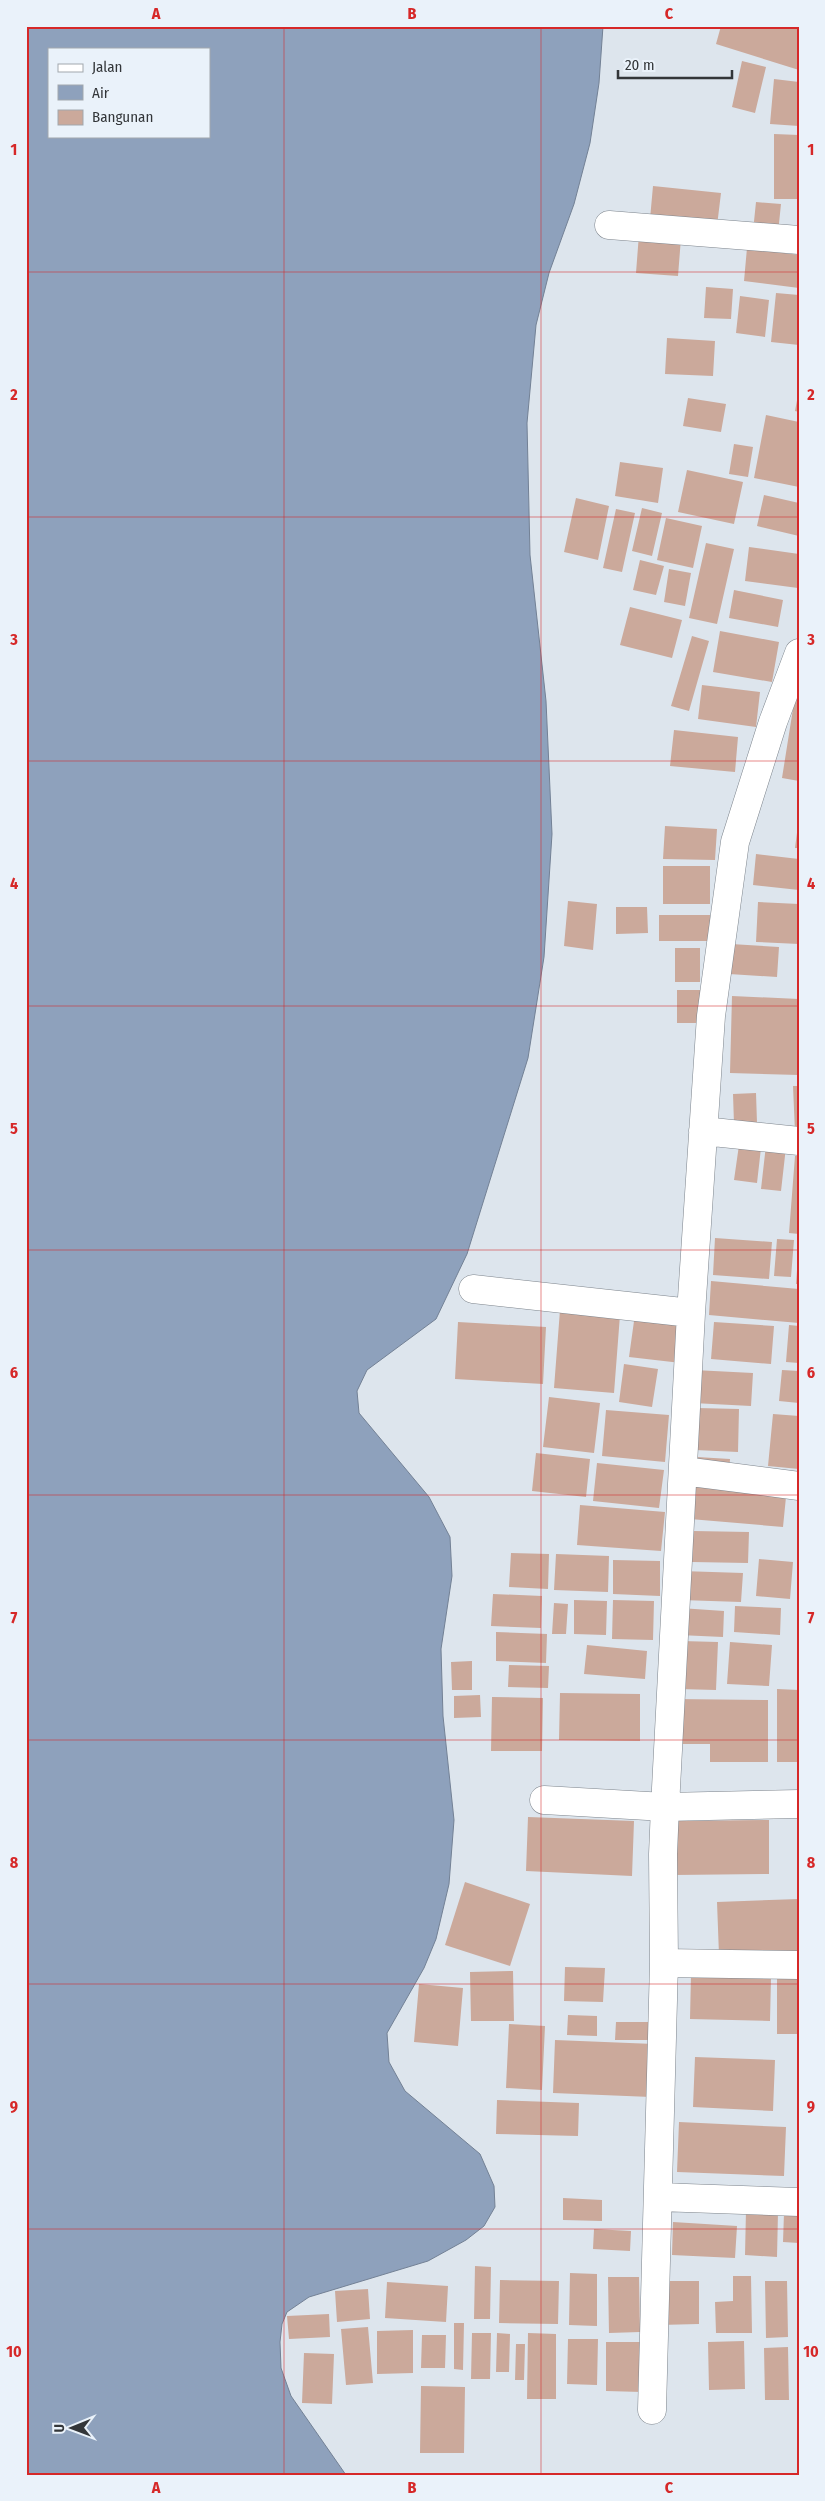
<svg xmlns="http://www.w3.org/2000/svg" width="825" height="2501" viewBox="0 0 825 2501" font-family="'Fira Sans Condensed',sans-serif">
<style>
.water{fill:#8ea1bc;stroke:#738195;fill-rule:evenodd}
.building{fill:#cba99b}
.lines{fill:none;stroke-linecap:round;stroke-linejoin:round}
.minor-casing{stroke:#7d848c;stroke-width:29}
.minor{stroke:#fff;stroke-width:28}
.grid{fill:none;stroke:#d62828;stroke-width:1;stroke-opacity:0.55}
.neatline{fill:none;stroke:#d62828;stroke-width:2}
.grid-label{font-size:16px;text-anchor:middle;font-weight:bold;fill:#d62828}
</style>
<rect width="100%" height="100%" fill="#dde5ed"/>
<path class="water" d="M26 26H603L599 83 590 143 574 204 549 273 536 325 527 423 530 555 546 701 552 834 544 957 528 1058 467 1254 436 1319 367 1370 357 1391 359 1413 429 1497 450 1537 452 1576 441 1649 443 1716 454 1820 449 1884 436 1939 424 1968 387 2033 389 2062 405 2091 480 2154 494 2186 495 2207 484 2226 466 2240 428 2261 309 2297 287 2312 282 2324 280 2342 281 2368 291 2396 346 2475H26ZM49 49H209V136H49Z"/>
<path class="building" d="M721 26H799V70L716 44Z
M742 61 766 67 755 113 732 107Z
M774 79 799 82V126L770 124Z
M774 134 799 135V199H774Z
M653 186 721 193 717 226 650 219Z
M756 202 781 204 778 233 753 231Z
M639 234 681 238 678 276 636 273Z
M747 248 799 255V288L744 281Z
M706 287 733 289 731 319 704 318Z
M776 293 799 295V345L771 342Z
M740 296 769 300 765 337 736 333Z
M667 338 715 341 713 376 665 374Z
M798 395H799V412L795 411Z
M688 398 726 404 721 432 683 426Z
M766 415 799 422V487L754 478Z
M734 444 753 447 748 477 729 474Z
M620 462 663 468 658 503 615 496Z
M687 470 743 482 734 524 678 512Z
M764 495 799 503V536L757 526Z
M576 498 609 506 598 560 564 552Z
M642 508 662 513 652 556 632 551Z
M616 509 635 513 622 572 603 568Z
M666 518 702 526 693 568 657 560Z
M706 543 734 549 717 624 689 618Z
M749 547 799 554 798 588 745 581Z
M640 560 664 566 656 595 633 590Z
M669 569 691 573 685 606 664 602Z
M734 590 783 600 778 627 729 618Z
M630 607 682 620 672 658 620 645Z
M720 631 779 642 772 682 713 672Z
M692 636 709 641 689 711 671 706Z
M702 685 760 692 756 727 698 719Z
M796 690H799V781L782 778Z
M674 730 738 737 735 772 670 766Z
M798 825H799V848H795Z
M665 826 717 829 715 860 663 859Z
M756 854 799 859V890L753 885Z
M663 866H710V904H663Z
M568 901 597 904 593 950 564 946Z
M758 902 799 904V944L756 942Z
M616 907H647L648 933 616 934Z
M659 915H710V941H659Z
M731 944 779 947 777 977 729 974Z
M675 948H700V982H675Z
M677 990H704V1023H677Z
M732 996 799 999V1075L730 1073Z
M793 1086H799V1132H795Z
M756 1093 757 1123 734 1124 733 1094Z
M739 1145 761 1148 757 1183 734 1180Z
M766 1145 786 1147 781 1191 761 1189Z
M795 1156H799V1234L789 1233Z
M715 1238 772 1242 769 1279 713 1275Z
M777 1239 794 1240 791 1277 774 1276Z
M797 1270H799V1284H796Z
M711 1281 799 1289V1323L709 1315Z
M560 1310 620 1315 614 1393 554 1388Z
M635 1314 686 1320 681 1363 629 1357Z
M458 1322 546 1327 543 1384 455 1379Z
M714 1322 774 1326 771 1364 711 1359Z
M789 1325 799 1326V1363L786 1362Z
M624 1364 658 1369 652 1407 619 1402Z
M694 1370 753 1373 751 1406 693 1403Z
M782 1370 799 1371V1403L779 1401Z
M549 1397 600 1403 594 1453 543 1447Z
M697 1408 739 1409 738 1452 695 1450Z
M606 1410 669 1415 665 1462 602 1456Z
M773 1414 799 1416V1469L768 1466Z
M536 1453 590 1459 586 1497 532 1491Z
M697 1457 730 1459 729 1474 697 1472Z
M597 1463 664 1470 659 1508 593 1501Z
M694 1478 787 1487 783 1527 690 1519Z
M580 1505 665 1512 661 1551 577 1545Z
M693 1531 749 1532 748 1563 692 1562Z
M511 1553 549 1554 548 1589 509 1587Z
M556 1554 609 1556 608 1592 554 1590Z
M759 1559 793 1562 790 1599 756 1596Z
M613 1560 660 1561V1596L613 1594Z
M681 1571 743 1573 741 1602 681 1600Z
M493 1594 542 1596 541 1628 491 1626Z
M574 1600 607 1601 606 1635 574 1634Z
M613 1600 654 1601 653 1640 612 1639Z
M554 1603 568 1604 566 1634H552Z
M735 1606 781 1608 780 1635 734 1632Z
M680 1608 724 1611 723 1637 679 1635Z
M496 1632 547 1634 546 1663 496 1661Z
M681 1641 718 1642 716 1690 679 1689Z
M730 1642 772 1645 769 1686 727 1684Z
M587 1645 647 1651 645 1679 584 1674Z
M472 1661V1690H452L451 1662Z
M509 1665 549 1666 548 1688 508 1687Z
M777 1689 799 1690V1762H777Z
M560 1693 640 1694V1741L559 1740Z
M480 1695 481 1717 454 1718V1696Z
M492 1697 543 1698 542 1751H491Z
M674 1699 768 1700V1762H710V1744H674Z
M528 1817 634 1821 632 1876 526 1871Z
M769 1820V1874L674 1875 673 1821Z
M465 1882 530 1904 510 1966 445 1945Z
M799 1899V1953L719 1955 717 1902Z
M565 1967 605 1968 603 2002 564 2001Z
M513 1971 514 2021H471L470 1972Z
M777 1974H799V2034H777Z
M691 1975 771 1978 770 2021 690 2019Z
M419 1984 463 1988 458 2046 414 2042Z
M568 2015 597 2016V2036L567 2035Z
M616 2022H656V2040H615Z
M509 2024 545 2026 542 2090 506 2088Z
M555 2040 654 2044 651 2097 553 2093Z
M695 2057 775 2060 773 2111 693 2107Z
M497 2100 579 2103 578 2136 496 2134Z
M679 2122 786 2127 784 2176 677 2172Z
M563 2198 602 2200V2221L563 2220Z
M746 2210 778 2212 777 2257 745 2255Z
M784 2213H799V2243L783 2242Z
M673 2222 737 2226 735 2258 672 2255Z
M594 2229 631 2231 630 2251 593 2249Z
M475 2266 491 2267 490 2319H474Z
M570 2273 597 2274V2326L569 2325Z
M733 2276H751L752 2333H716L715 2302 733 2301Z
M608 2277H639L640 2332 609 2333Z
M500 2280 559 2281 558 2324 499 2323Z
M658 2281H699V2324L659 2325Z
M765 2281H787L788 2337 766 2338Z
M387 2282 448 2286 446 2322 385 2318Z
M368 2289 370 2319 337 2322 335 2291Z
M329 2314 330 2337 289 2339 287 2316Z
M454 2323H464L463 2370 454 2369Z
M368 2327 373 2383 346 2385 341 2329Z
M413 2330V2373L377 2374V2331Z
M472 2333H491L490 2379H471Z
M497 2333 510 2334 509 2372H496Z
M528 2333 556 2334V2399H527Z
M422 2335H446L445 2368H421Z
M568 2339H598L597 2385 567 2384Z
M744 2341 745 2389 709 2390 708 2342Z
M606 2342H643L642 2392 606 2391Z
M516 2344H525L524 2380H515Z
M788 2347 789 2400H765L764 2348Z
M304 2353 334 2354 332 2404 302 2403Z
M421 2386 465 2387 464 2453H420Z"/>
<g class="lines">
<g class="minor-casing">
<path id="minor" d="M609 225 799 240
M703 1131 799 1141
M473 1289 691 1313
M683 1471 799 1486
M544 1800 665 1807 799 1804
M664 1963 663 1854 665 1807 691 1313 711 1016 735 842 773 722 799 653
M658 2197 799 2202
M652 2410 664 1963 799 1965"/>
</g>
<use href="#minor" class="minor"/>
</g>
<path class="grid" d="M284 26V2475M541 26V2475M26 272H799M26 517H799M26 761H799M26 1006H799M26 1250H799M26 1495H799M26 1740H799M26 1984H799M26 2229H799"/>
<rect width="825" height="2501" fill="none" stroke="#eaf2fa" stroke-width="55"/>
<rect x="48" y="48" width="162" height="90" fill="#eaf2fa" stroke="#a1a7ad"/>
<rect x="58" y="64" width="25" height="8" fill="#ffffff" stroke="#a1a7ad"/>
<text x="92" y="72" font-size="15" fill="#333639">Jalan</text>
<rect x="58" y="85" width="25" height="15" fill="#8ea1bc" stroke="#a1a7ad"/>
<text x="92" y="98" font-size="15" fill="#333639">Air</text>
<rect x="58" y="110" width="25" height="15" fill="#cba99b" stroke="#a1a7ad"/>
<text x="92" y="122" font-size="15" fill="#333639">Bangunan</text>
<g transform="translate(72 2428) rotate(269)" stroke="#eaf2fa" stroke-width="4" paint-order="stroke">
<path d="M0-4L9 19L0 12L-9 19Z" fill="#333639"/>
<text y="-8" font-size="14" font-weight="bold" text-anchor="middle" fill="#333639">U</text>
</g>
<path d="M618 70v8h114v-8" fill="none" stroke="#333639" stroke-width="2.5"/>
<text x="625" y="70" font-size="15" fill="#333639" stroke="#eaf2fa" stroke-width="4" paint-order="stroke">20 m</text>
<rect x="28" y="28" width="770" height="2446" class="neatline"/>
<g class="grid-label">
<text x="156" y="19">A</text>
<text x="412" y="19">B</text>
<text x="669" y="19">C</text>
<text x="14" y="155">1</text>
<text x="811" y="155">1</text>
<text x="14" y="400">2</text>
<text x="811" y="400">2</text>
<text x="14" y="645">3</text>
<text x="811" y="645">3</text>
<text x="14" y="889">4</text>
<text x="811" y="889">4</text>
<text x="14" y="1134">5</text>
<text x="811" y="1134">5</text>
<text x="14" y="1378">6</text>
<text x="811" y="1378">6</text>
<text x="14" y="1623">7</text>
<text x="811" y="1623">7</text>
<text x="14" y="1868">8</text>
<text x="811" y="1868">8</text>
<text x="14" y="2112">9</text>
<text x="811" y="2112">9</text>
<text x="14" y="2357">10</text>
<text x="811" y="2357">10</text>
<text x="156" y="2493">A</text>
<text x="412" y="2493">B</text>
<text x="669" y="2493">C</text>
</g>
</svg>
